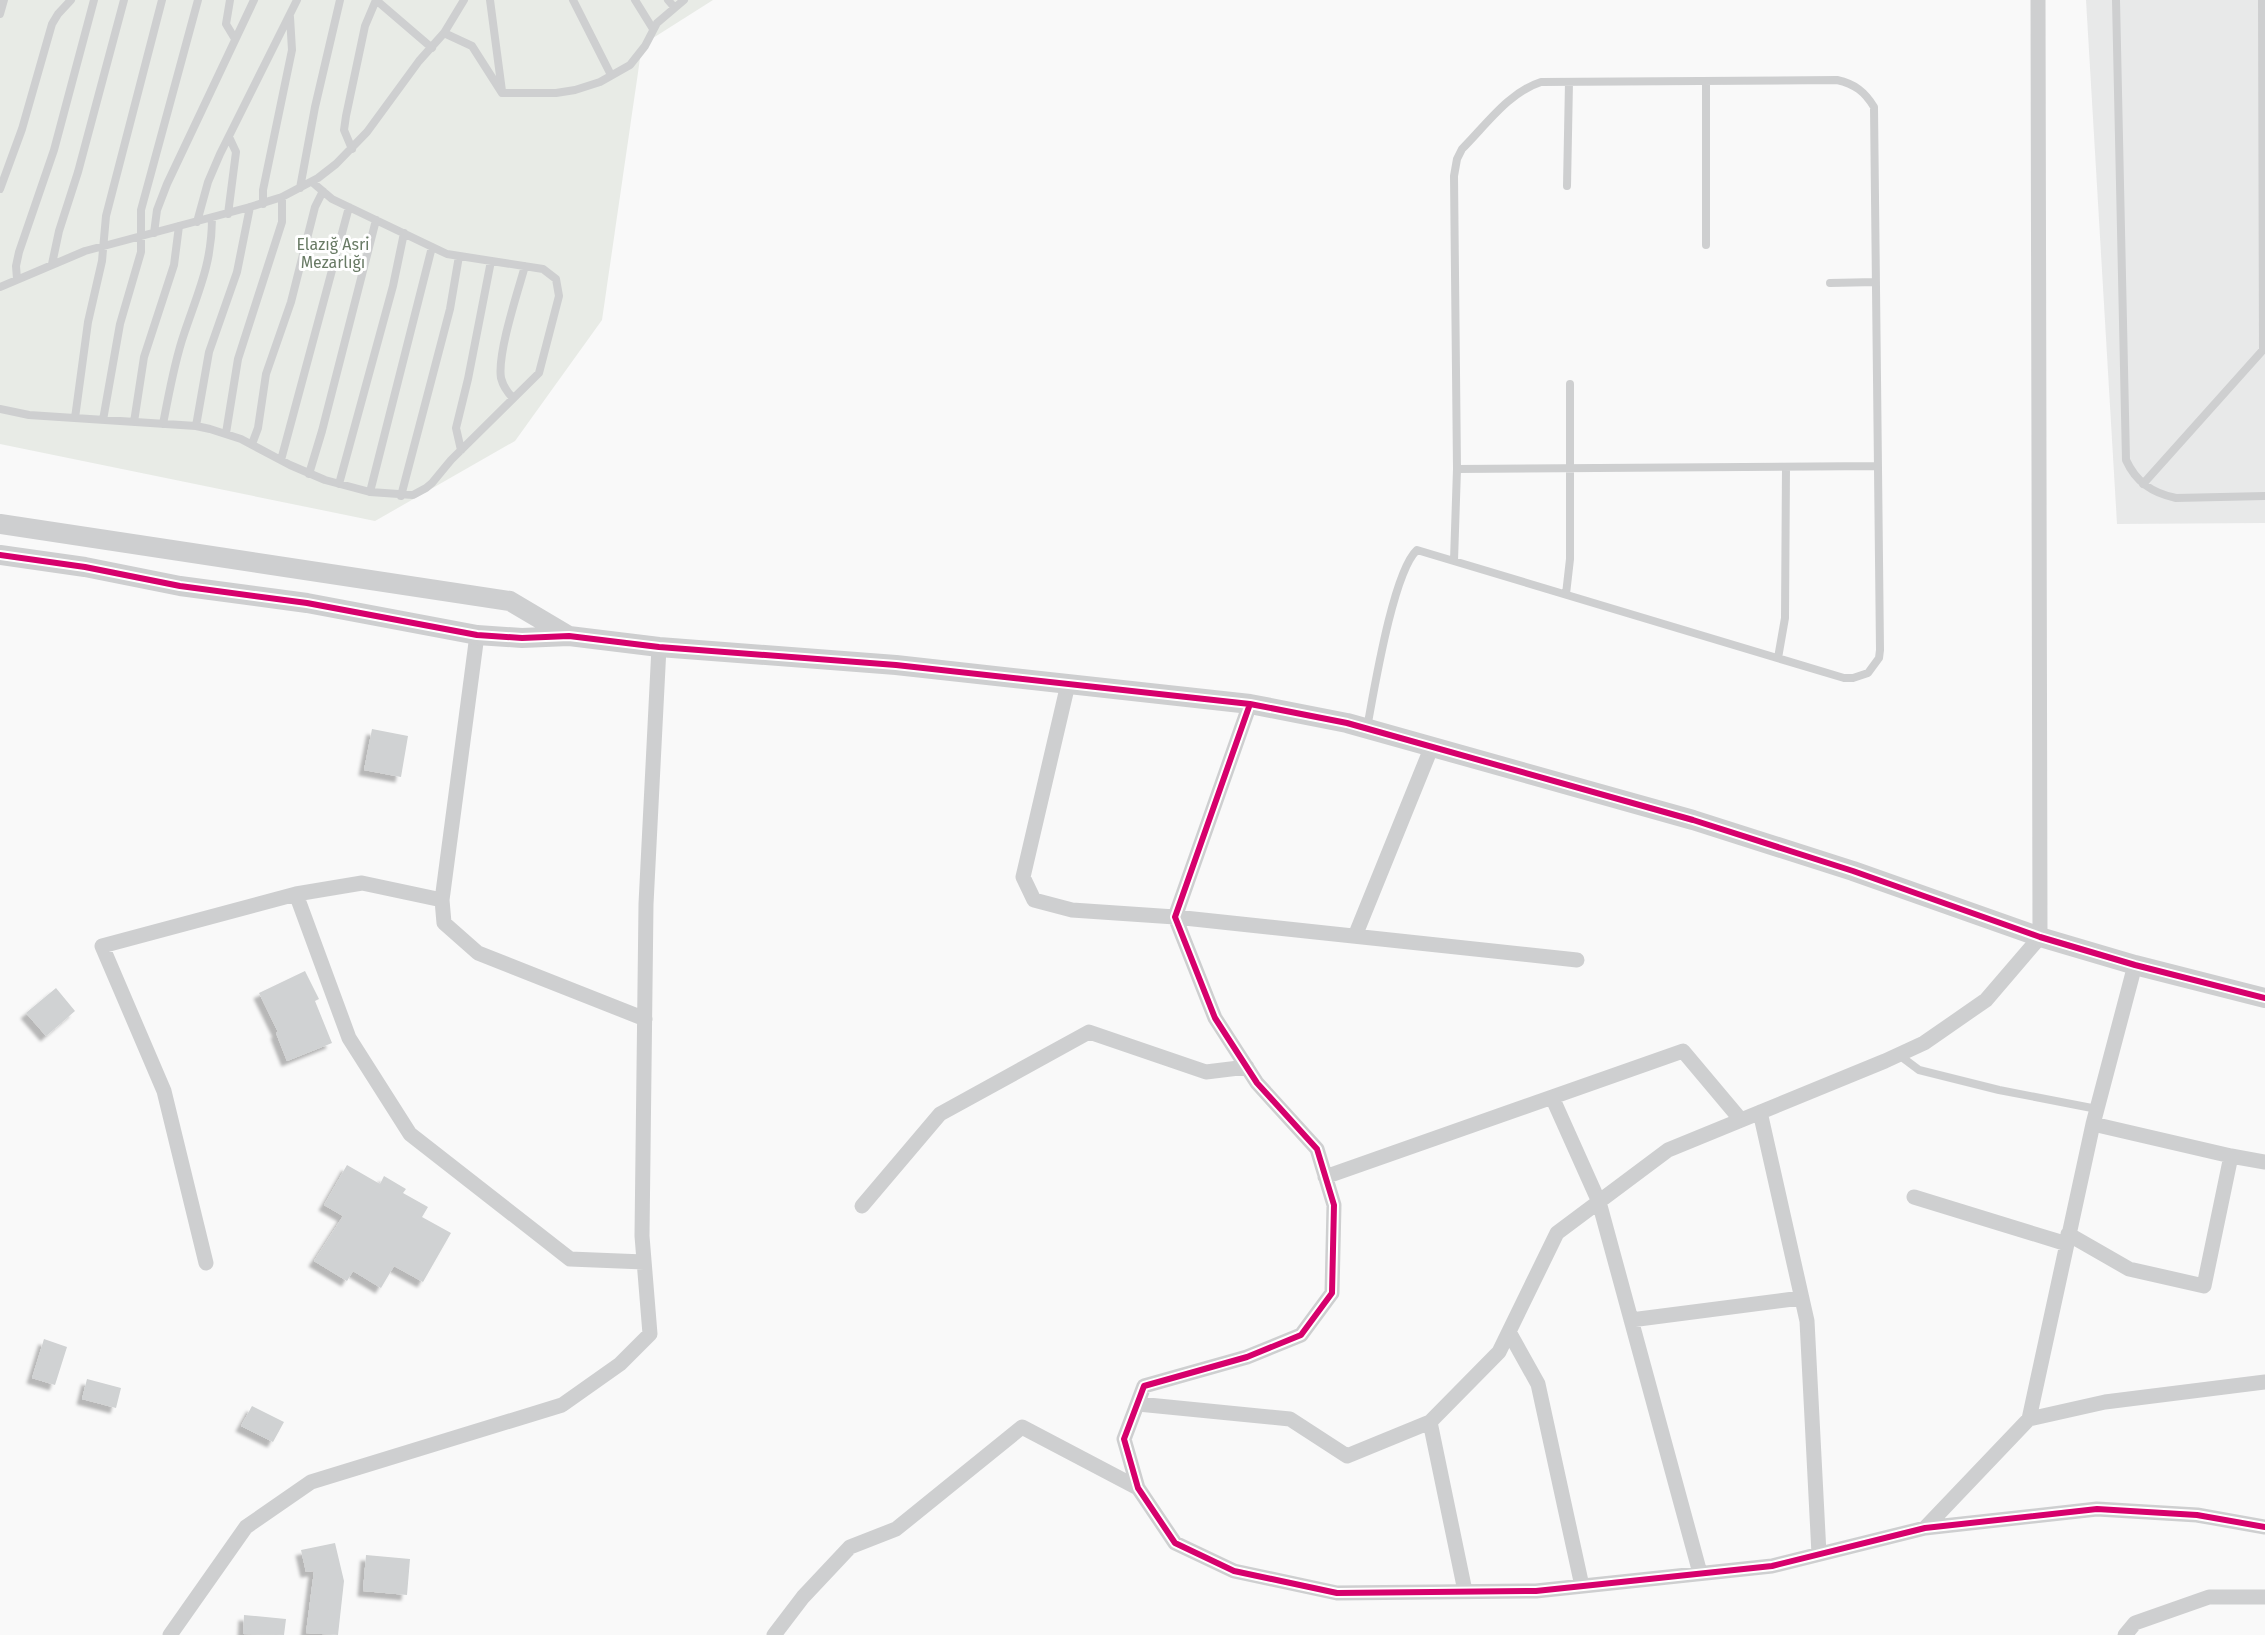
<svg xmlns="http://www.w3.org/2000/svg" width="2265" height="1635" viewBox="0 0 2265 1635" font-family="'Fira Sans',sans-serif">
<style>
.built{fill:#e8e9e9}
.green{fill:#e8ebe6}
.building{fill:#d0d2d3;filter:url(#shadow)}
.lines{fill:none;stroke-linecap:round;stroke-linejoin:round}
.service{stroke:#cecfd0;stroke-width:8}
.minor{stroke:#cecfd0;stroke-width:15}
.tertiary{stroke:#cecfd0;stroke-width:20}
.cycleway-casing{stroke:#fff;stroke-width:10}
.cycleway{stroke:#d6006c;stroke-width:6}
.labels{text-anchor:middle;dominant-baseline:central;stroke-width:6;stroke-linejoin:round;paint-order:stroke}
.park-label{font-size:16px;fill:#687a64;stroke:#fff}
</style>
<defs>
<filter id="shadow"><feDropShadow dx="-5.5" dy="5.5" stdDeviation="1.5" flood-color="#0004"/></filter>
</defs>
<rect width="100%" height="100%" fill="#f9f9f9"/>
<path class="built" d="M2086 0H2265V523L2117 524Z"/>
<path class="green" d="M0 0H713L642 45 602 320 515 441 375 521 0 444Z"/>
<path class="building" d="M372 729 408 736 401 777 364 770Z
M305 971 319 999 315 1001 332 1043 287 1061 276 1033 278 1032 259 993Z
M56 988 75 1011 46 1036 26 1013Z
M347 1165 380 1184 384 1176 406 1189 403 1193 428 1207 422 1217 451 1233 423 1282 394 1266 381 1288 353 1271 347 1281 314 1261 343 1216 324 1205Z
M44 1339 67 1347 55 1385 32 1378Z
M87 1379 121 1388 116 1408 82 1399Z
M252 1406 284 1422 273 1442 241 1426Z
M335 1543 344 1581 338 1635 306 1633 314 1571 306 1572 301 1550Z
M366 1555 410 1559 407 1595 363 1591Z
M244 1615 286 1619 284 1635 243 1634Z"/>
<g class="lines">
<path class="service" d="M230 0 226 24 235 39
M376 0 432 48
M490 0 502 91
M573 0 611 75
M635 0 653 29
M668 0 674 7
M2116 0 2126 460C2136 482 2152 493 2176 498L2265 496
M0 14 4 0
M444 33 472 46 502 93H556L575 90 600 82 630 65 645 46 657 23 684 0
M352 149 344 130 346 116 365 26 376 0
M1567 186 1569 82
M300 188 315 107 340 0
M0 189 22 129 52 24 58 14 71 0
M263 204V190L292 50 290 17
M228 214 236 152 229 137
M197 222 208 182 220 154 297 0
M154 233 157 210 167 184 254 0
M1706 245V81
M52 264 59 231 78 172 124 0
M17 279 16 266 19 252 54 150 94 0
M1830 283 1876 282
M0 287 85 251 250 207 282 197 318 178 336 164 367 132 419 61 444 33 464 0
M513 398C507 392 503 386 501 378 497 354 518 291 525 266
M0 409 29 415 196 426 210 429 241 439 290 465 325 480 370 492 413 495 426 488 432 483 451 460 539 373 559 296 556 279 543 269 447 254 332 199 312 182
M75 418 88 322 102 261 106 216 162 0
M103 420 120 324 141 252V210L198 0
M134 422 144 357 174 265 179 226
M163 424C169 394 174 363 184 334 198 292 212 264 212 218
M196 426 209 352 237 272 250 207
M226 433 238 359 282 222V197
M252 444 258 428 266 374 291 302 315 207 323 191
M461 450 456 428 468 379 491 261
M281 460 349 207
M1457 469 1878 466
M309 474 322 431 376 220
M339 484 393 286 404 233
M2143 484 2263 350 2262 0
M370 492 432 247
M401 496 450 309 459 256
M1566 594 1570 559V384
M1778 658 1785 618 1786 467
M1367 728C1374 691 1393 572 1417 550L1844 678H1853L1868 673 1879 658 1880 650 1874 107C1865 92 1855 84 1837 80L1541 82C1509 92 1486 125 1462 149L1457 159 1454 176 1457 469 1454 561
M1899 1055 1919 1070 1999 1090 2097 1109"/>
<path class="minor" d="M477 635 442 900 444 923 478 953 645 1019
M1068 684 1023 877 1034 900 1072 910 1175 917 1577 960
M1250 704 1175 917 1215 1018 1257 1083 1317 1149 1334 1205 1332 1293 1301 1335 1247 1357 1144 1386 1124 1439 1138 1488 1175 1543 1234 1571 1337 1593 1536 1591 1772 1566 1925 1528 2097 1509 2197 1515 2265 1527
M296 894 349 1038 410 1134 570 1259 644 1262
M1355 936 1432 746
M1552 1097 1599 1202 1700 1573
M1760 1112 1807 1321 1819 1554
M2093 1124 2231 1156 2265 1162
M1325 1177 1683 1051 1741 1120
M1914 1197 2067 1244
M862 1206 940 1114 1089 1032 1206 1072 1247 1067
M2068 1234 2129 1269 2204 1286 2231 1156
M206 1263 164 1091 102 946 296 894 362 883 442 900
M1631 1320 1801 1298
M1509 1332 1538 1384 1582 1586
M1138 1404 1290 1419 1347 1456 1430 1422 1499 1352 1557 1233 1668 1150 1885 1061 1924 1043 1986 1000 2040 937 2038 0
M2029 1419 2093 1124 2135 965
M1430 1422 1465 1591
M1925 1528 2029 1419 2105 1402 2265 1382
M170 1635 246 1527 311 1482 562 1405 620 1364 650 1334 642 1236 646 904 659 647
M774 1635 803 1597 850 1547 896 1529 1022 1427 1138 1488
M2125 1635 2135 1623 2209 1597H2265"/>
<path class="tertiary" d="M0 524 510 601 569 636
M0 555 85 567 180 586 307 603 477 635 522 638 569 636 659 647 896 665 1250 704 1347 723 1693 820 1853 871 2040 937 2135 965 2265 998"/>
<g class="cycleway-casing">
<path id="cycleway" d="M0 555 85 567 180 586 307 603 477 635 522 638 569 636 659 647 896 665 1250 704 1347 723 1693 820 1853 871 2040 937 2135 965 2265 998
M1250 704 1175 917 1215 1018 1257 1083 1317 1149 1334 1205 1332 1293 1301 1335 1247 1357 1144 1386 1124 1439 1138 1488 1175 1543 1234 1571 1337 1593 1536 1591 1772 1566 1925 1528 2097 1509 2197 1515 2265 1527"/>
</g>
<use href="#cycleway" class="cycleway"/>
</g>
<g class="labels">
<g class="park-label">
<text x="333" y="244">Elazığ Asri<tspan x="333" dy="18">Mezarlığı</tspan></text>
</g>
</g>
</svg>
